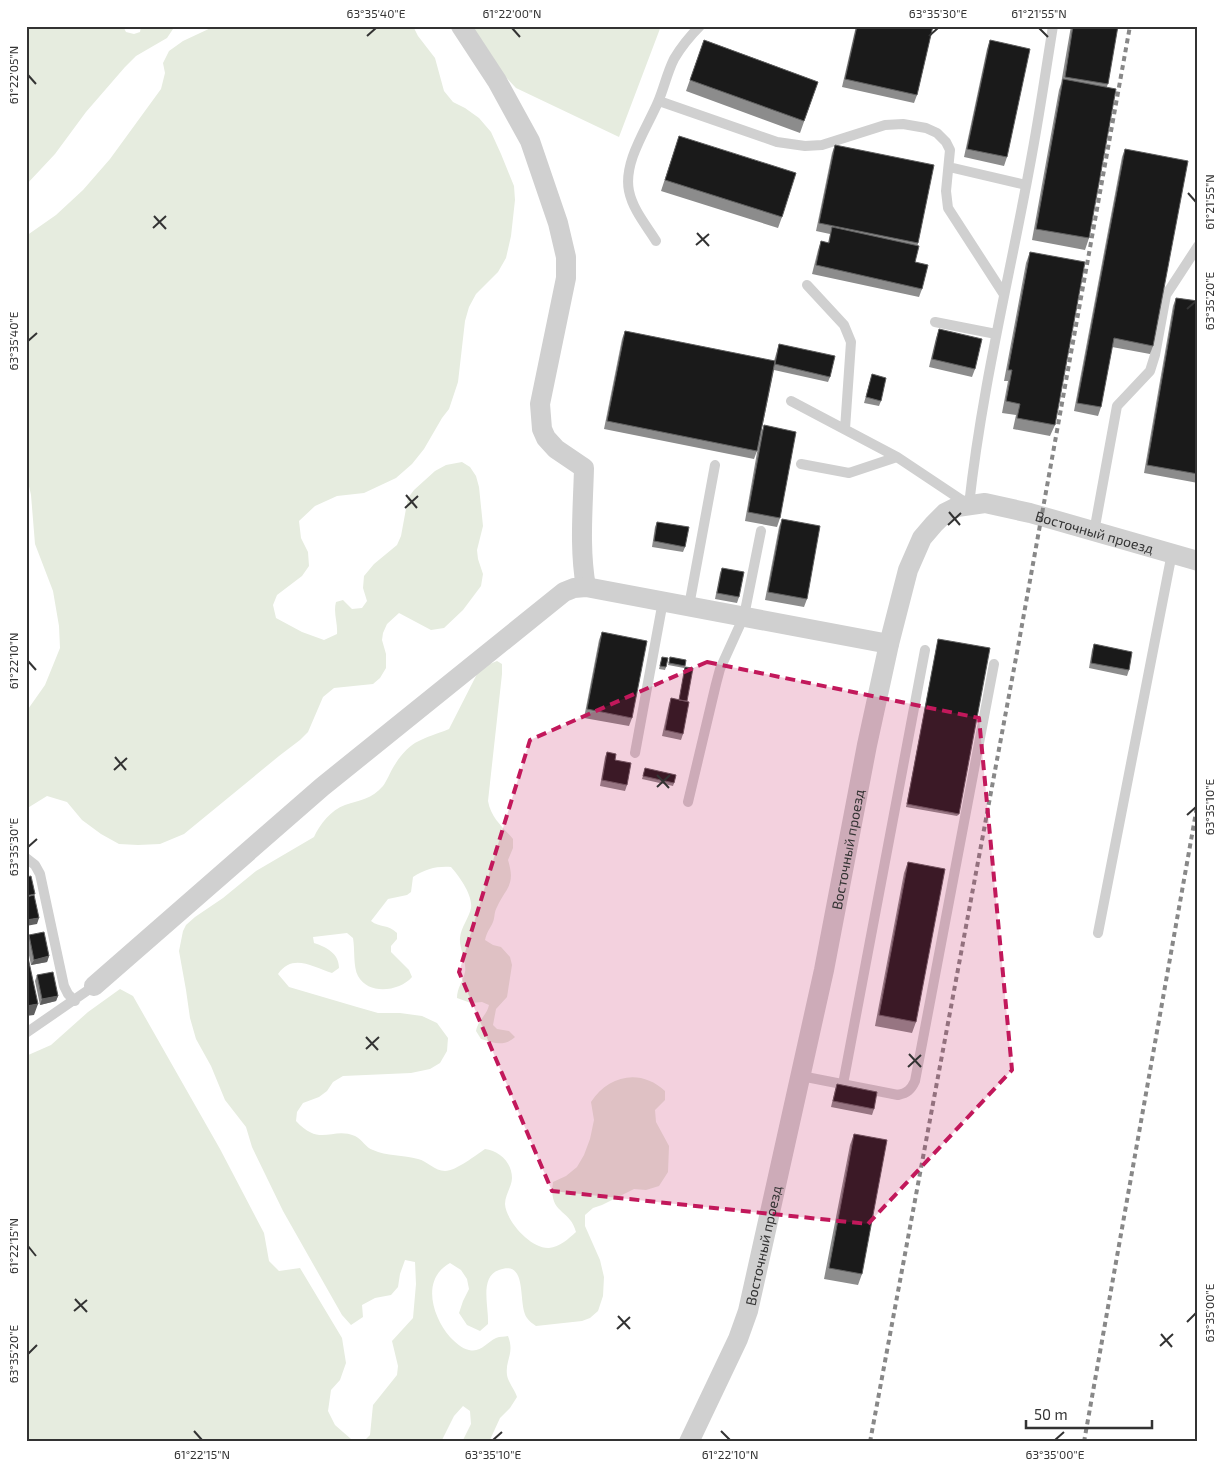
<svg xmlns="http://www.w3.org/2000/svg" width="1224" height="1468" viewBox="0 0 1224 1468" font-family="'Exo 2',sans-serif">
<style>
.green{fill:#e6ecdf}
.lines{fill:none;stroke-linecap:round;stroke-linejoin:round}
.service{stroke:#d0d0d0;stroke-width:10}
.minor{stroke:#d0d0d0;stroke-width:20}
.rail{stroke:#888;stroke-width:4;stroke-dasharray:5 4;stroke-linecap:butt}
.wall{fill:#8c8c8c}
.shaded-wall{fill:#5f5f5f}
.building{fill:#1a1a1a;stroke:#5f5f5f}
.marked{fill:#c2185b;fill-opacity:0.2;stroke:#c2185b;stroke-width:4;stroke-dasharray:10 6;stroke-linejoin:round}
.ticks{fill:none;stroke:#333;stroke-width:2}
.labels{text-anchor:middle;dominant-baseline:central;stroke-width:5;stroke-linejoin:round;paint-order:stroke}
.street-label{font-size:14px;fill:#333;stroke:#fff}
.neatline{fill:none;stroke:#333;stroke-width:2}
.ticks-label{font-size:12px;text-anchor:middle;fill:#333}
</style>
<rect width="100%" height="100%" fill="#fff"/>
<path class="green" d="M26 26H123L126 32 134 34 140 32 141 26H175L167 38 136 56 125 67 86 112 55 154 26 185Z
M215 26H413L418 36 435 58 444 91 453 102 465 108 479 118 491 132 501 154 514 186 515 200 511 236 506 258 498 272 476 294 469 307 465 321 458 382 449 409 442 418 424 449 412 464 396 478 364 493 337 496 315 506 299 521 301 538 308 552 309 566 302 576 277 595 273 605 276 618 302 632 324 640 337 634C338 623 333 613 336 602L343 600 352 609 362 608 367 601 363 588 364 576 374 564 397 545 401 536 408 498 414 490 435 471 446 465 462 462 470 467 476 476 479 487 483 526 477 550 478 559 483 574 481 586 463 610 444 628 431 630 399 613 387 624 383 633 382 640 386 654V668L380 678 373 684 334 688 323 697 308 732 300 740 279 756 184 834 160 844 138 845 119 844 101 834 82 820 67 802 47 796 26 809V712L45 685 60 648 59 626 53 591 35 544 31 495 26 473V236L56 215 83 190 110 159 161 89 165 73 163 63 169 51 183 41Z
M469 26H661L619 137 516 88 485 55Z
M497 661 502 664V674L488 801C491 818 502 826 513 839V848L508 860C516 886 506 887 497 907 494 912 495 917 493 922 490 929 487 931 485 940L493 945 501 947 510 957 512 965 507 997 496 1009 493 1025 497 1029 509 1031 515 1037C504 1047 494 1043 481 1039L476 1031C479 1018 486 1017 489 1005L482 1002 471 1003 457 998C457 988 463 981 465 972 467 963 459 948 460 938 461 927 469 918 471 908 473 895 459 876 451 867 437 866 425 869 413 877L411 892 407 895 388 899 371 921C380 928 388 924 397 933V939L391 946V952L409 970 412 977C400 991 369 996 358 976 353 967 355 949 353 938L347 933 313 937 314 943C326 947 339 953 339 968L332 973C312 967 293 953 278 974L289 987 357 1007 378 1013H400L422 1016 437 1023 448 1038 447 1051 440 1063 430 1069 411 1073 343 1076 333 1082 327 1091 319 1097 303 1103 297 1112 296 1121C321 1148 332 1126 355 1136 362 1139 366 1148 373 1150 386 1156 404 1155 418 1159 427 1161 435 1171 445 1171 456 1171 476 1155 485 1149 499 1151 512 1162 512 1178 512 1186 505 1195 505 1204 506 1221 531 1249 549 1248 560 1247 568 1239 576 1232 570 1208 548 1215 553 1182L566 1176 577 1167 584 1155 590 1139 594 1120 591 1102C608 1075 641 1068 665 1091V1100L655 1110 656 1122 669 1146 668 1172 659 1186 646 1190 634 1189 602 1205 593 1208 585 1215V1226L600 1260 604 1277 603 1296 598 1311 590 1318 582 1321 536 1326C533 1324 529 1321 527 1318 517 1304 529 1259 499 1270 479 1277 489 1307 488 1324L480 1331 467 1325 459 1313 463 1301 469 1289 467 1279 461 1270 450 1263C421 1279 432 1316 450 1337 455 1342 462 1349 469 1350 481 1353 487 1342 496 1338 500 1336 504 1337 508 1336 515 1354 505 1359 507 1375 508 1382 515 1390 517 1397L510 1408 500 1418 489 1442H462L471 1424 470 1411 463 1406 454 1416 441 1442H363L370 1435 373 1405 397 1375 398 1366 392 1341 413 1318 416 1284 415 1262 405 1260 400 1274 398 1287 391 1295 375 1298 362 1305 363 1317 351 1325 342 1315 283 1211 252 1147 246 1127 225 1100 211 1066 196 1039 190 1018 186 990 179 951 183 931 186 925 195 917 223 898 256 871 314 837C320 824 331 810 345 805 360 800 372 799 383 786 387 781 390 772 394 766 411 739 422 740 449 729L477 674 485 666Z
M120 989 133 996 220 1149 264 1233 269 1261 279 1271 300 1268 342 1338 346 1363 340 1380 331 1390 328 1411 335 1425 351 1439 360 1442H26V1056L51 1045 88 1012Z"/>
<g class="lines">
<path class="service" d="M659 101 777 142 805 146 822 145 885 125 903 124 926 128 937 133 946 142 950 150 946 191 948 208 1003 293
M949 167 1026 185
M656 241C646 225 633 210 629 191 623 162 647 128 658 102 664 88 667 73 674 59 681 47 690 36 700 26
M807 285 844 325 851 342 845 429
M935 322 996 334
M791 401 897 457 969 505C982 386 1011 271 1032 154 1040 111 1046 69 1053 26
M801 464 849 473 897 457
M1094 532 1117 406 1150 371 1155 355 1166 295 1198 246
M689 606 715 465
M635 753 663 601
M688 802 716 684 720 669 744 616 761 531
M26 858 35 865 40 874 64 986 68 994 75 1001
M1098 933 1172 553
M26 1033 94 986
M801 1076 898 1095C907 1093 911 1090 915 1081L994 664
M843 1084 925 650"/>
<g class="minor">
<path d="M461 26 497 81 530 141 558 223 566 257V278L540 404 542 429 546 438 556 449 584 468C583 508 579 548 586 587"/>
<path d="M94 986 322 787 564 592 574 588 586 587 889 644"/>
<path id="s1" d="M689 1442 738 1339 748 1311 824 970 867 745 889 644 908 570 922 538 934 524 945 513 957 507 985 503 1030 513 1198 561"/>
</g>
<path class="rail" d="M870 1442 1018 647 1130 26
M1084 1442 1198 801"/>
</g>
<path class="wall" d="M856 26H933L917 95 914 103 842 87Z
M1071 26H1118L1107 87 1089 238 1085 250 1032 240 1059 90 1061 84Z
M704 40 818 82 800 133 686 91Z
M990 40 1007 157 1004 166 964 157 987 49Z
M679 136 782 217 778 228 661 191Z
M835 145 918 243 915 262 922 289 919 297 812 274 818 250 821 241 828 243 830 234 816 231 832 153Z
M1125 149 1153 346 1150 354 1112 347 1101 407 1098 416 1074 411 1122 157Z
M1030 252 1055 425 1050 436 1013 429 1016 415 1002 413 1008 381H1004L1026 263Z
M1176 298 1198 301V483L1144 473 1173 306Z
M939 329 975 369 972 377 929 367 936 338Z
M625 331 774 361 779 344 830 377 828 382 774 370 761 433 764 425 780 518 777 527 745 521 759 441 757 451 754 459 604 429 622 339Z
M872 374 881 401 879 406 864 403Z
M782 519 807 599 804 607 765 600 779 527Z
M657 522 685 547 683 552 652 547 655 527Z
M722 568 739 597 737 603 715 599 720 573Z
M602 632 632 718 629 726 584 718 599 640Z
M938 639 959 814 957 816 906 807Z
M1094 644 1129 670 1127 676 1089 668 1092 650Z
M662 657 666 667 665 670 659 669Z
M670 657 685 666 684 668 668 665Z
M685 667 687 701 683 734 681 740 662 736 669 704 671 698 679 700Z
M607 752 615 760 627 785 625 791 600 786 605 757Z
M645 768 674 783 673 786 642 779Z
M908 862 916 1022 912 1033 875 1026 904 873Z
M29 935 49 956 47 962 31 965 26 941Z
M37 975 58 996 56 1001 40 1005 35 981Z
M837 1084 874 1109 872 1115 831 1107 835 1090Z
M854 1134 862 1274 858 1285 824 1279 850 1145Z"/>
<path class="shaded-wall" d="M39 918 37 924 26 926V920Z
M49 956 47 962 31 965 34 960Z
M58 996 56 1001 40 1005 42 999Z
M38 1004 34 1015 26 1016V1006Z"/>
<path class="building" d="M857 26H933L917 95 845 79Z
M1073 26H1118L1108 84 1065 77Z
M704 40 818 82 804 121 690 80Z
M990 40 1030 49 1007 157 967 149Z
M1063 79 1116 89 1089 238 1036 229Z
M679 136 796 173 782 217 665 180Z
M835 145 934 165 918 243 819 223Z
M1125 149 1188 161 1153 346 1114 338 1101 407 1077 403Z
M832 227 919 246 915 262 928 265 922 289 816 265 821 241 829 243Z
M1030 252 1085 262 1055 425 1017 418 1020 404 1006 401 1012 370H1008Z
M1176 298 1198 301V474L1147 465Z
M939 329 982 339 975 369 932 359Z
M625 331 775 361 757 451 607 421Z
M779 344 835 356 830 377 775 364Z
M872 374 886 378 881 401 866 397Z
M764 425 796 432 780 518 748 512Z
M782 519 820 526 807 599 768 592Z
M657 522 689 527 685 547 654 541Z
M722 568 744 572 739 597 717 593Z
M602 632 647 641 632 718 587 709Z
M938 639 990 648 959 814 907 804Z
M1094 644 1132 652 1129 670 1091 663Z
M662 657 668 658 666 667 660 666Z
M670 657 686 660 685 666 669 663Z
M685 667 693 668 687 701 679 700Z
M671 698 689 702 683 734 665 730Z
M607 752 616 754 615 760 631 763 627 785 602 780Z
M645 768 676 775 674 783 643 776Z
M908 862 945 869 916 1022 879 1015Z
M31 876 35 894 26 896V877Z
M34 895 39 918 26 920V897Z
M44 932 49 956 34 960 29 935Z
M26 948 38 1004 26 1006Z
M53 972 58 996 42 999 37 975Z
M837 1084 877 1092 874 1109 833 1101Z
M854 1134 887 1140 862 1274 829 1268Z"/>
<path class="marked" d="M707 662 979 718 1012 1070 868 1224 552 1191 459 972 530 740Z"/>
<path class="ticks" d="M512 28 520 37M1039 28 1048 37M367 36 376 28M929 36 938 28M28 75 36 84M1188 193 1196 202M154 216 166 229M153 228 166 216M697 233 709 246M696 245 709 234M1187 309 1196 301M28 341 37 333M406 495 417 508M405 508 418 496M949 512 960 525M948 525 961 513M28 661 36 670M115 757 126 770M114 770 127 758M657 775 669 788M657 787 670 775M1187 815 1196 807M28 847 37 839M366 1037 378 1050M366 1049 379 1037M909 1054 921 1067M908 1067 921 1055M28 1246 36 1256M75 1299 87 1312M74 1311 87 1300M618 1316 630 1329M1187 1322 1196 1313M617 1329 630 1317M1161 1334 1172 1347M1160 1346 1173 1334M28 1354 37 1345M194 1431 202 1440M721 1431 730 1440M493 1440 502 1432M1055 1440 1064 1432"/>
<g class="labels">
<g class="street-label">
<text stroke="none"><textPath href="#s1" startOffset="1126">Восточный проезд</textPath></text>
<text stroke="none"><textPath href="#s1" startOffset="616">Восточный проезд</textPath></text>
<text stroke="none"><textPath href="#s1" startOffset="211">Восточный проезд</textPath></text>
</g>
</g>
<rect width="1224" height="1468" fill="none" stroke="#ffffff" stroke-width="55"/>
<path d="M1026 1420v8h126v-8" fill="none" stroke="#333333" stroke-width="2.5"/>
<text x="1034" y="1420" font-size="15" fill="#333333" stroke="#ffffff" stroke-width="4" paint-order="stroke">50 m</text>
<rect x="28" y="28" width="1168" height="1412" class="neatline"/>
<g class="ticks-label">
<text x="376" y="18">63°35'40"E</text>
<text x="512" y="18">61°22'00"N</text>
<text x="938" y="18">63°35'30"E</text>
<text x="1039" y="18">61°21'55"N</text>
<text transform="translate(14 75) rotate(-90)" y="4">61°22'05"N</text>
<text transform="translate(1210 202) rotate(-90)" y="4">61°21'55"N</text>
<text transform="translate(1210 301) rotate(-90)" y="4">63°35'20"E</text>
<text transform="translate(14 341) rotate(-90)" y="4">63°35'40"E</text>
<text transform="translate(14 661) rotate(-90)" y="4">61°22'10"N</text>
<text transform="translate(1210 807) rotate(-90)" y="4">63°35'10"E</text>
<text transform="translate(14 847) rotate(-90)" y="4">63°35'30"E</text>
<text transform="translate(14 1246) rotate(-90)" y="4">61°22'15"N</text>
<text transform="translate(1210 1313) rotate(-90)" y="4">63°35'00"E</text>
<text transform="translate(14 1354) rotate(-90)" y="4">63°35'20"E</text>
<text x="202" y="1459">61°22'15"N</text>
<text x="493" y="1459">63°35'10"E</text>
<text x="730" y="1459">61°22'10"N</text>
<text x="1055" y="1459">63°35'00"E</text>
</g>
</svg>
